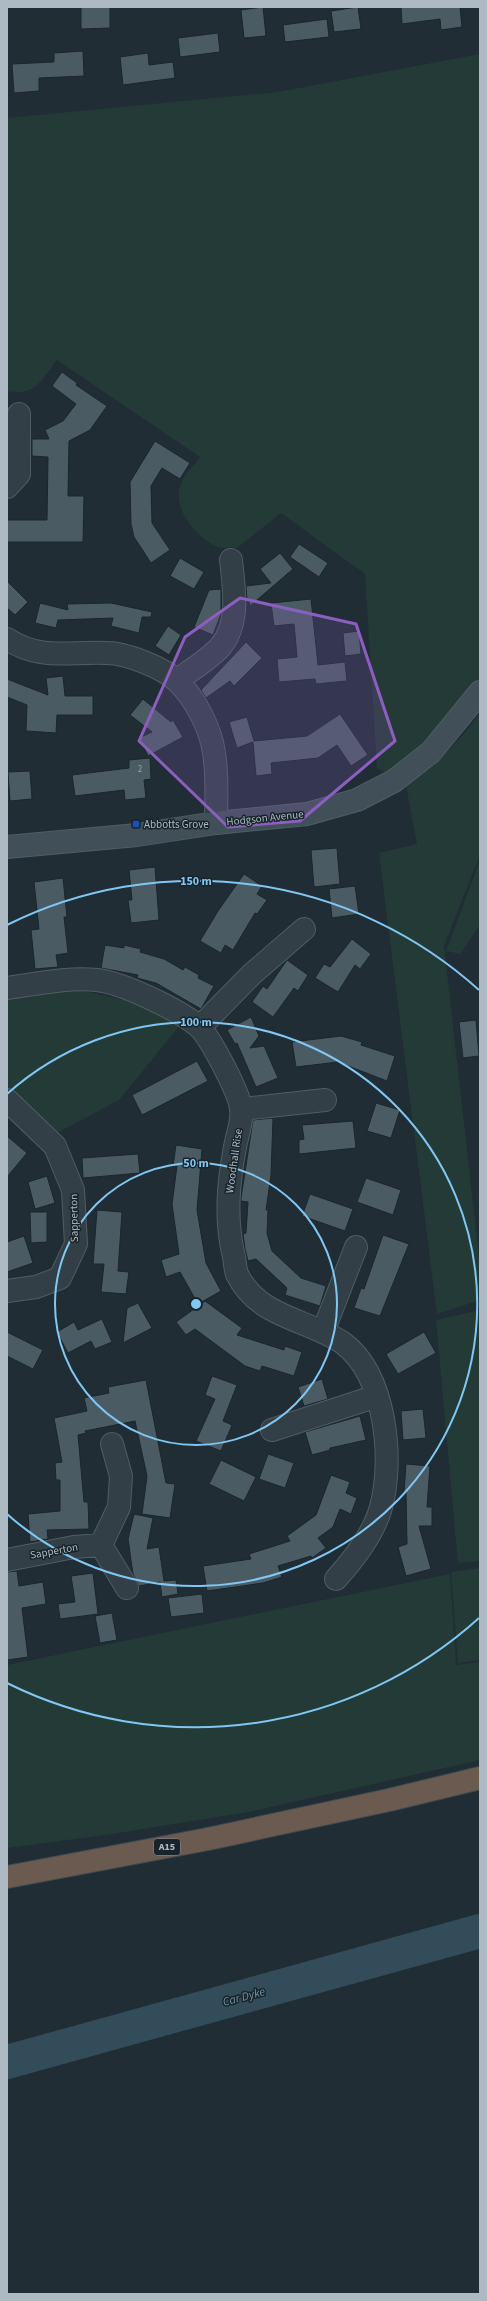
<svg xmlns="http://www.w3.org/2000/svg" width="487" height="2301" viewBox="0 0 487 2301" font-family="'Source Sans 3',sans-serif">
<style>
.green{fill:#243a36}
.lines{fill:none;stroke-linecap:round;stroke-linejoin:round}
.river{stroke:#324c59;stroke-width:34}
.building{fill:#4b5b64;stroke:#1a262c}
.street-casing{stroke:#505d64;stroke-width:24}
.secondary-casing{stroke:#505d64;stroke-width:24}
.highway-casing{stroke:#3d4a50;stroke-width:24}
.street{stroke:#333f46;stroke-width:22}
.secondary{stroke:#414f58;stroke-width:22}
.highway{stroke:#6b5a50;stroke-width:22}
.marked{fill:#8c5ec0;fill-opacity:0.2;stroke:#8c5ec0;stroke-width:3;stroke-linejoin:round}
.ring{fill:none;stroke:#80c7f4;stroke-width:2}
.transit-dot{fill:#1a4fb4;stroke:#18242a;stroke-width:1.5}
.labels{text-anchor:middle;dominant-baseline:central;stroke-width:3;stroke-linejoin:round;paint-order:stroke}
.number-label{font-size:9px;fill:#94a2ab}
.shield{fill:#18242a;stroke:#808d95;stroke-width:1}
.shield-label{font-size:10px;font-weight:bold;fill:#adbac3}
.street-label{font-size:11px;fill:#adbac3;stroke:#18242a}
.poi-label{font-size:11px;fill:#adbac3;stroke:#18242a;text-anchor:start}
.water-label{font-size:12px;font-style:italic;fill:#6e93a6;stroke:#18242a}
.centre{fill:#80c7f4;stroke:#18242a;stroke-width:2}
.ring-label{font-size:12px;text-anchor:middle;font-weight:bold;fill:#80c7f4;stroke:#18242a;stroke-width:3;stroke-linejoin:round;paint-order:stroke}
</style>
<rect width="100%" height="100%" fill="#202d35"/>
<path class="green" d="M480 54V679L422 749 392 776 377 768 365 574 281 513 237 548C231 547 223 548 218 547 196 538 169 506 182 481 186 472 195 465 200 457L57 360C42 379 36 397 7 391V118L278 92Z
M480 713V855L444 946 480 1265V1300L437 1314 379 853 417 844 406 786C435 764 459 743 480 713Z
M480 860V925L460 954 446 951Z
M75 989 141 1004 181 1024 119 1100 57 1133 7 1088V997Z
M480 1310V1561L458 1563 436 1320Z
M480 1568V1660L458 1663 451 1572Z
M450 1574 456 1665 480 1662V1760L248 1812 112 1834 7 1848V1665Z"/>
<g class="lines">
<path class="river" d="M7 2062 480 1931"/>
</g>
<path class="building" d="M81 7H110V28L81 29Z
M263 7 266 36 244 38 241 10Z
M358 7 361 29 334 32 331 11Z
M401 7H460L462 27 441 30 440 19 402 24Z
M327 19 329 37 285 42 283 25Z
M218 33 220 52 180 57 178 38Z
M83 51 84 76 39 78V91L14 93 12 64 54 62V53Z
M148 53 149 65 173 62 175 78 123 85 120 57Z
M62 372 77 383 76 385 107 406 90 430 69 441 68 496H84L83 542H7V520H47L48 457 32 456V439H49L45 430 63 421 76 404 52 386Z
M155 441 190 463 180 479 162 468 151 486 152 523 170 550 151 563 134 537 131 524 130 482Z
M299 544 328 563 319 577 290 557Z
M280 553 293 569 250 606 249 601H247L246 586 271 583 260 569Z
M180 558 204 572 194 589 170 576Z
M7 581 28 602 15 615 7 608Z
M221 589V614L213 635 194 627 209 590Z
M311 599 318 665 345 662 347 681 316 684 315 679 279 682 277 659 297 657 294 624 274 626 271 603Z
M40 603 68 610 67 604 111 603 152 612 151 617H142L139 633 111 626 113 618 58 620 56 628 35 623Z
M168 626 181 635 169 655 155 646Z
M359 631 361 654 345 656 343 633Z
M246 642 262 658 234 686 230 681 206 698 201 690Z
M63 676 65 696H93V715H57L56 733 26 731 27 705 7 697V679L48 695 46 678Z
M143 699 171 722 173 720 183 737 148 756 139 738 152 732 130 715Z
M340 714 368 755 351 766 337 745 318 758 271 763 272 774 256 776 253 742 237 748 229 722 247 717 254 741 307 736Z
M150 758 151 779 144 780 146 798 125 800 124 790 75 796 72 775 129 768V760Z
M30 771 32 799 10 801 8 772Z
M337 848 340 884 314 887 311 850Z
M155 867 159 920 131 923 128 900H132L129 870Z
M244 874 262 886 257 894 267 900 257 914 255 913 233 950 225 945 221 953 200 941 218 911Z
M63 878 67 917H64L68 953 56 955 58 967 35 969 31 930 39 929 34 882Z
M355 886 359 914 332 918 329 889Z
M352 939 371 954 360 969 355 965 338 992 315 978 324 964 330 967Z
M105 945 124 948V945L141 949 140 952 164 959 183 970 185 967 199 975 198 978 214 986 201 1009 156 983 137 978 138 975 101 968Z
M287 960 308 975 298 991 294 988 273 1017 252 1002 263 986 267 989Z
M251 1017 259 1036 250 1048 264 1046 278 1078 256 1087 237 1043 235 1044 227 1030Z
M476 1020 479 1056 463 1058 459 1022Z
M341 1036 362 1042 361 1045 395 1056 387 1081 338 1062 296 1067 292 1042Z
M197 1061 208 1081 142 1115 132 1095Z
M376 1103 400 1110 391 1138 367 1131Z
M273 1118 271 1175 266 1210H268L267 1233 272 1251 301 1278 326 1286 320 1306 285 1295 287 1288 256 1259 248 1261 245 1249 243 1234 246 1233 248 1202 241 1201V1198L253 1120Z
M353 1121 356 1148 299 1154V1140L304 1139 302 1125Z
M7 1136 27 1153 7 1177Z
M176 1145 202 1149 197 1210 206 1263 221 1291 198 1304 180 1272 166 1277 161 1260 179 1254 172 1204 177 1166H173Z
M138 1154 140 1173 83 1178 82 1158Z
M47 1176 55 1203 35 1209 28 1182Z
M366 1178 401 1190 393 1215 357 1202Z
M310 1194 353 1209 345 1231 302 1216Z
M97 1210 122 1212 118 1271 129 1272 126 1294 101 1292 104 1264H93Z
M30 1212H47V1242L31 1243Z
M383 1235 409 1244 380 1316 354 1308 361 1288 364 1289Z
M24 1236 33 1263 7 1272V1242Z
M205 1301 242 1328 237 1335 284 1350 285 1346 302 1352 294 1376 262 1366 260 1371 245 1366 195 1329 186 1335 176 1322Z
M138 1303 152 1328 123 1343 127 1308Z
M102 1319 112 1342 95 1349 91 1341 68 1353 57 1332 74 1322 78 1330Z
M7 1332 43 1350 33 1369 7 1356Z
M424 1332 436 1353 398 1374 386 1354Z
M212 1376 237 1385 223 1421 232 1425 221 1451 196 1441 215 1399 205 1395Z
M322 1379 328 1399 304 1406 298 1387Z
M146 1380 166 1483 175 1484 170 1518 142 1514 147 1476 135 1421 85 1431 86 1433 78 1435 84 1502H88L89 1529 47 1530 48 1539 30 1542 28 1514 60 1511V1480H56L55 1463 62 1462 54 1418 87 1411 84 1398 109 1393 108 1387Z
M423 1409 426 1438 403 1440 401 1411Z
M360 1416 366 1440 330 1448V1450L312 1455 305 1432Z
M268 1454 294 1463 285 1488 259 1479Z
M221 1460 256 1477 244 1501 209 1484Z
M406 1464 430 1466 427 1507H432V1526H419L431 1569 406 1576 398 1547 407 1544 406 1492H404Z
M331 1475 350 1482 346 1493 357 1498 351 1514 340 1509 333 1527 318 1538 326 1548 312 1558 311 1556 278 1566 282 1577 263 1583 207 1591 203 1566 251 1559 249 1554 290 1541 287 1536 316 1515Z
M134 1514 153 1518 147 1549 159 1547 164 1581 176 1580 178 1594 162 1597 160 1582 139 1586 133 1574 128 1539Z
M17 1571 19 1586 43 1582 46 1604 22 1608 28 1657 7 1660V1572Z
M93 1573 98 1614 60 1619 58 1604 75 1602 71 1576Z
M202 1594 204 1613 171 1617 168 1598Z
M112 1613 117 1640 100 1643 95 1616Z"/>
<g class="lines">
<g class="street-casing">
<path id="street" d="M7 487 19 474V414
M7 639C41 661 70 651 107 653 126 653 164 668 177 681 195 698 211 729 214 753 218 776 216 801 216 823
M177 680C190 671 211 658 221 646 240 623 234 588 231 560
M7 988C37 984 67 977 97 980 123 983 177 1009 198 1026 209 1035 240 1094 241 1109 243 1120 237 1136 235 1147 228 1184 225 1220 234 1257 235 1262 235 1269 237 1274 258 1318 308 1319 343 1343 386 1375 394 1459 381 1507 374 1534 354 1559 336 1579
M200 1027 252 974 304 929
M7 1100 55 1146 73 1190 76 1244 60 1278 36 1287 7 1291
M242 1109 325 1100
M323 1332 356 1247
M272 1430 377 1396
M101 1545 127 1588
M7 1560 74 1547 101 1545 119 1507 121 1476 112 1444"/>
</g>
<g class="secondary-casing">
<path id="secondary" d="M7 847 137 835 216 823 307 814 357 800 394 781 431 752 480 692"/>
</g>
<g class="highway-casing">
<path id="highway" d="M7 1877 208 1839 389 1800 480 1778"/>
</g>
<use href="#street" class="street"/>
<use href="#secondary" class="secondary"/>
<use href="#highway" class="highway"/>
</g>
<path class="marked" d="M240 598 356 624 395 741 300 821 228 827 139 741 185 637Z"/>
<g class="ring">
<circle cx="196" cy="1304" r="141"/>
<path d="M7 1094A282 282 0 1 1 7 1514"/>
<path d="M479 1618A423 423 0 0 1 7 1683M7 925A423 423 0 0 1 479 990"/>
</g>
<rect class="transit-dot" x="132" y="820" width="8" height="8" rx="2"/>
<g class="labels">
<g class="number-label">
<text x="140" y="769">2</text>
</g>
<rect class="shield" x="154" y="1839" width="26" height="16" rx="3"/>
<g class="shield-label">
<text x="167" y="1847">A15</text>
</g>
<g class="street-label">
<text transform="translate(265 818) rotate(-6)">Hodgson Avenue</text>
<text transform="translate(234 1161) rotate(-82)">Woodhall Rise</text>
<text transform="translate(74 1218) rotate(-91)">Sapperton</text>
<text transform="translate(54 1551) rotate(-10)">Sapperton</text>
</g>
<g class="poi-label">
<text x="144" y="824">Abbotts Grove</text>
</g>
<g class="water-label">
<text transform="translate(244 1997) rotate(-15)">Car Dyke</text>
</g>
</g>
<circle cx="196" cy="1304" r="6" class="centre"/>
<g class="ring-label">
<text x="196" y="885">150 m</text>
<text x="196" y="1026">100 m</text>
<text x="196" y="1167">50 m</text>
</g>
<rect width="487" height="2301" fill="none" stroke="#adbac3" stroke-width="16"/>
</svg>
